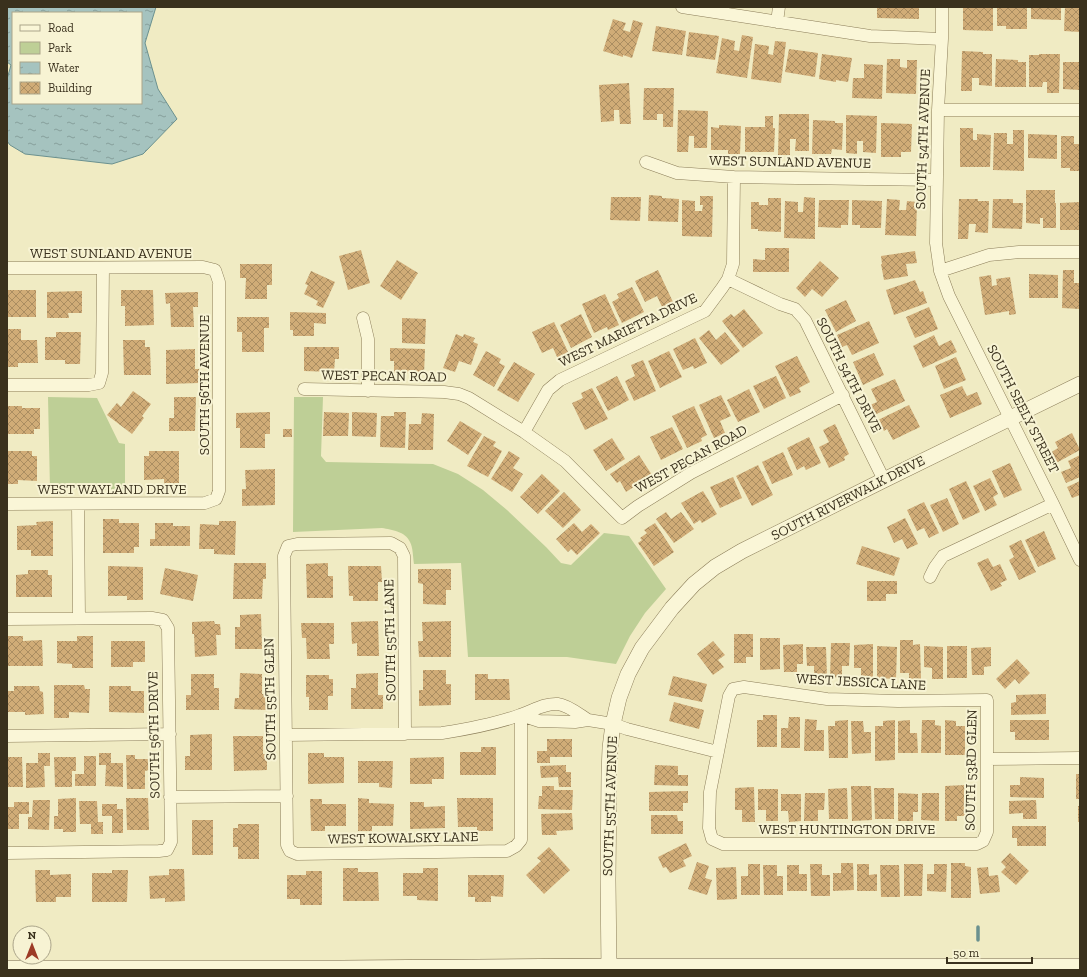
<svg xmlns="http://www.w3.org/2000/svg" width="1087" height="977" viewBox="0 0 1087 977" font-family="'Zilla Slab',serif">
<style>
.green{fill:#becf96}
.water{fill:url(#water-ripples);stroke:#6b918f;fill-rule:evenodd}
.lines{fill:none;stroke-linecap:round;stroke-linejoin:round}
.stream{stroke:#6b918f;stroke-width:3.5}
.building{fill:url(#building-cross-hatch)}
.minor-casing{stroke:#8b7d59;stroke-width:13}
.tertiary-casing{stroke:#8b7d59;stroke-width:16}
.secondary-casing{stroke:#6d5d3c;stroke-width:18}
.minor{stroke:#faf6d7;stroke-width:12}
.tertiary{stroke:#faf6d7;stroke-width:15}
.secondary{stroke:#faf6d7;stroke-width:17}
.labels{text-anchor:middle;dominant-baseline:central;stroke-width:4;stroke-linejoin:round;paint-order:stroke}
.street-label{font-size:14px;fill:#3a311d;stroke:#f7f3d3}
</style>
<defs>
<pattern id="water-ripples" width="26" height="14" patternUnits="userSpaceOnUse"><rect width="26" height="14" fill="#a5c3bf"/><path d="M2 4q2-2 4 0t4 0M15 11q2-2 4 0t4 0" fill="none" stroke="#879f9b"/></pattern>
<pattern id="building-cross-hatch" width="8" height="8" patternUnits="userSpaceOnUse"><rect width="8" height="8" fill="#d0ac77"/><path d="M0 0l8 8M0 8l8-8" fill="none" stroke="#aa8d61"/></pattern>
</defs>
<rect width="100%" height="100%" fill="#f0ebc3"/>
<path class="green" d="M48 397 97 398 119 443 125 444V490L50 489Z
M294 397H323L321 456 326 462 433 464 458 474 483 490 507 510 546 547 561 563 571 565 604 533 629 536 666 589 645 613 630 636 616 664 567 657H468L461 563 414 564C413 558 413 547 410 542 405 531 392 530 382 528L293 532Z"/>
<path class="water" d="M7 7H156L145 43 158 89 177 119 143 154 112 164 25 154 10 145 7 141V79L11 65 7 62ZM13 13H141V103H13Z"/>
<g class="lines">
<path class="stream" d="M978 927V940"/>
</g>
<path class="building" d="M877 7H919V19L877 18Z
M963 7H993V31L963 30Z
M997 7H1027V29H1006V26H997Z
M1031 7H1061V20L1031 19Z
M1065 7H1080V32L1064 31Z
M613 19 626 23 623 30 630 32 633 20 643 23 632 58 623 55V57L603 51Z
M656 26 686 31 682 55 652 51Z
M689 32 719 36 715 60 686 56Z
M742 35 753 37 747 78 716 73 722 38 735 41 734 50 739 51Z
M775 41 786 42 781 83 751 79 755 44 769 46 768 54 773 55Z
M789 49 818 53 815 77 785 72Z
M962 51 983 52V54H992V86L979 85V78H972V91H961Z
M822 54 852 58 848 82 836 80V82L819 79Z
M1039 54H1060L1059 93H1047V82H1043L1042 87H1029V55H1039Z
M887 59H900V67L907 68V60H917L916 94 886 93Z
M996 59 1018 60V62H1026V87H995Z
M1063 62H1080V90L1063 89Z
M864 64 883 65 882 99 852 98 853 78H864Z
M629 83 631 124H620L619 110H614V121L601 122 599 85Z
M644 88H674L673 127H663V114H657V120H643Z
M678 110 708 111 707 148H694V136H689L688 152H677Z
M779 114H809V151H795L796 139H790V155H778Z
M846 115 877 116 876 153 863 152V141H857V154L846 153Z
M765 116H773V128H775L774 152H745V127H765Z
M813 120 835 121V123H843L842 150 832 149 831 154H812Z
M881 123 912 124 911 152H901V157H881Z
M719 125 741 126 740 154H728V150H711V127L719 128Z
M960 128H973V140H977V134L991 135 990 167H960Z
M1013 130H1024V171L993 170 994 133H1007V144H1013Z
M1028 134 1057 135V159L1028 158Z
M1061 136H1074V144H1080V171H1070V168H1061Z
M1026 190H1055V203H1056V228H1043V218H1040V224L1026 223Z
M649 195 662 196V198L679 199 678 222 648 221Z
M700 196H713L712 237 682 236V200L695 201V211H702L703 205H700Z
M611 197H641L640 221 610 220Z
M804 197 815 198V239L784 238 785 201 798 202V212H803Z
M768 198H781V232L758 231V229H751V202H759V205H768Z
M887 199 900 200 899 210H906L907 201 917 202 916 236 885 235Z
M959 199H978V201H989L988 233 975 232 976 224H969L968 239H958Z
M993 199H1013V203H1023L1022 229 992 228Z
M819 200H849L848 225H841V228L818 227Z
M852 200 882 201 881 228H860V225H852Z
M1080 202V230H1060V203Z
M765 248H789V272H753V259L765 260Z
M361 250 370 283 348 290 339 256Z
M915 251 917 263 906 264 908 276 884 280 881 264H882L881 256Z
M397 260 418 273 401 300 380 286Z
M820 261 839 278 822 297 812 289 805 297 796 288Z
M240 264H272V285H267V299H245L246 278H240Z
M658 270 673 302 662 307 657 296 645 302 635 281Z
M1063 270H1074V283H1080V309L1062 308Z
M311 271 335 282 323 308 316 305 318 301 304 294 308 285 305 284Z
M1029 274 1058 275V298H1029Z
M991 275 992 286 997 285 996 279 1010 277 1016 314 1009 315V311L985 315 979 277Z
M915 280 920 292 923 291 927 303 894 315 886 290Z
M632 287 644 312 622 323 612 302 619 298 617 294Z
M7 290H36V317H8V312H7Z
M121 290H153L154 325 125 326V306H121Z
M82 291V313H68L69 318H47V292Z
M198 292V307H193L194 327H171L170 303 166 304 165 293Z
M605 294 619 325 608 330 607 327 594 333 582 304Z
M846 300 856 321 836 332 825 310Z
M929 307 938 329 915 338 906 317Z
M744 309 763 333 743 348 722 321 731 314 734 317Z
M290 312 326 313V324L314 323V336H293V330H290Z
M581 314 592 337 571 348 560 325Z
M237 317H269V328H264V352H242V332H237Z
M402 318 426 319 425 344 402 343Z
M869 321 879 343 852 355 847 345 842 347 837 335Z
M554 322 569 354 558 359 553 348 542 353 532 332Z
M7 329H21V340H37L38 363H18V367H7Z
M709 330 716 340 725 332 740 351 721 365 699 338Z
M56 332H81L80 364H65V360H45V337H56Z
M456 334 463 337 464 334 475 338 473 342 478 344 471 365 459 361 455 372 443 368Z
M934 335 939 346 951 340 957 352 923 368 913 346Z
M695 338 707 363 694 369 693 366 683 370 673 349Z
M123 340H145V347H150L151 375H124Z
M304 347H339V359H335L334 372 304 371Z
M390 348 425 349 424 374 394 373V361H390Z
M195 349V369H199V383L166 384V350Z
M486 351 501 359 499 363 505 366 494 387 473 375Z
M669 351 682 377 660 388 648 361Z
M874 353 884 375 863 385 853 362Z
M797 356 810 382 799 388 801 392 790 397 775 366Z
M956 357 966 380 944 389 935 366Z
M643 360 656 391 634 401 625 381 635 376 631 365Z
M514 362 535 374 518 402 497 390Z
M617 376 629 400 608 411 596 387Z
M776 376 786 398 764 409 753 386Z
M895 379 905 401 872 416 868 406 877 402 871 389Z
M962 386 967 396 977 392 982 404 950 418 940 395Z
M592 388 608 419 585 430 572 403 583 398 581 393Z
M749 389 760 412 738 422 727 400Z
M133 391 151 404 142 416 144 418 132 434 107 415 117 403 121 407Z
M721 395 731 416 720 421 725 433 714 438 699 405Z
M174 397H196L195 431H169V418H174Z
M909 405 920 427 893 440 887 429 884 431 878 420Z
M7 406H22V408H40V429H34V434H8V429H7Z
M694 406 707 435 701 438 702 441 687 448 672 416Z
M270 412V434H265V448H240V428H236V413Z
M324 412 349 413 348 436H323Z
M352 412 377 413 376 437 352 436Z
M394 412H406L405 448 380 447 381 416H394Z
M422 413 434 414 433 450H408L409 424H421Z
M460 421 482 434 468 455 447 441Z
M835 424 849 454 844 457 845 460 829 468 819 447 829 442 823 430Z
M672 427 683 449 661 460 650 437Z
M283 429H292V437H283Z
M1072 433 1080 450 1056 463 1050 453 1058 448 1055 442Z
M484 436 496 442 493 446 502 451 488 477 467 466Z
M809 437 821 463 806 470 804 466 797 470 787 448Z
M612 438 625 459 606 471 593 450Z
M7 451H32V456H37V481L18 480V484H7Z
M149 451H179V484H164V479L144 480V456H149Z
M509 451 520 458 513 468 523 474 512 492 491 479Z
M783 452 793 475 772 484 762 462Z
M639 455 652 475 626 492 620 481 617 483 610 474Z
M1080 455V477L1066 483 1061 472 1071 468 1068 461Z
M1010 463 1022 490 1004 498 992 471Z
M758 465 773 495 752 506 736 476Z
M275 469V505L242 506V489H246L245 470Z
M542 474 560 491 538 514 520 497Z
M733 477 742 498 720 508 710 487Z
M990 478 998 494 993 497 997 505 985 511 973 486Z
M966 481 980 512 963 520 949 489Z
M1080 481V495L1072 498 1067 487Z
M703 491 717 514 702 523 700 520 694 524 681 503Z
M564 492 581 510 563 528 545 511Z
M947 498 959 524 943 532 930 505Z
M924 502 939 533 929 538 924 528 917 531 907 510Z
M666 512 671 519 681 512 694 529 674 543 656 519Z
M905 518 918 544 907 549 902 539 894 543 887 527Z
M103 519H119V523H139V547H134V553H103Z
M53 521V556H31V550H17V526L37 525 36 522Z
M219 521H236L235 555 214 554V549H199L200 524 219 525Z
M155 523H173V526H190V546H150V539H155Z
M574 523 582 532 591 524 600 533 577 555 571 549 568 552 556 539Z
M655 523 674 552 654 566 638 543 642 540 640 538 647 533 644 530Z
M1044 531 1056 559 1038 567 1025 540Z
M1021 540 1036 572 1019 580 1009 560 1014 557 1009 546Z
M862 546 900 558 894 576 856 564Z
M988 558 993 567 1000 564 1007 580 1000 583 1002 586 991 591 977 563Z
M234 563H266V579H263L262 599H233Z
M328 563V576H333V598H307L306 564Z
M108 566 143 567V600H127V596H108Z
M348 566H381L382 582H378V601H353V596H349Z
M165 568 198 575 193 601 160 594Z
M418 569H451V590H446V605L423 604V584L418 583Z
M28 570H48V575H52V597H16V575L28 574Z
M867 581H897V594H886V601H867Z
M261 614 262 649H235V627H240V615Z
M214 621 215 624H220L221 635H216L217 655 195 657 194 634H192V622Z
M378 621 379 656H357V643L352 644 351 622Z
M451 621V657H419L418 641H423L422 622Z
M301 623H334V644H329L330 659H307L306 638H302Z
M734 634H753V657H746V663H734Z
M7 636H23V641L42 640 43 666H7Z
M77 636H93V668H72V664L57 663V641H77Z
M760 638H780V669L760 670Z
M900 640H913V645L920 644 921 679H909V673H900Z
M111 641H145V662H133V667H111Z
M713 641 725 655 718 660 724 667 713 675 697 654Z
M831 643H850L849 666H842V678L830 677Z
M803 644V664H797V672H784L783 645Z
M873 644V679H861V668H854V645Z
M877 646 897 647 896 679 877 678Z
M924 646 943 647V679H932V668L924 667Z
M947 646H967V678H947Z
M806 647H826L827 677H814V666H807Z
M991 647V666L984 667V675H972L971 648Z
M1017 659 1030 673 1019 684 1015 679 1005 689 996 679Z
M423 670H446V684H451V705L419 706V690H423Z
M240 673 262 674V694H267V710L234 709 235 698H239Z
M378 673V695H383V709H351V688H356V674Z
M191 674H214V688H219V710H186V695H191Z
M475 674H488V679H509L510 700H475Z
M306 675H329V679H333V696H328V710H309V697H306Z
M673 676 707 684 702 702 668 695Z
M54 685H84L85 689H90L89 713 69 712V718H54Z
M14 686H39L40 691 43 692 44 714 25 715V712H8V691H14Z
M109 686H131V691H144V713L109 712Z
M1046 694V714L1011 715V703L1016 702V695Z
M674 702 704 710 699 729 669 721Z
M763 715H777V747H757V720H763Z
M789 717H800V748H781V728H788Z
M805 719 817 720 816 730H824V751H804Z
M848 720V758H829L828 726H835V721Z
M895 720V760L875 761V726H883V721Z
M910 720V733H917L918 753H898V721Z
M922 720H935V725L941 726V753H921Z
M945 720 956 721V726H965V755H945Z
M1010 720H1049V740H1015V732H1010Z
M851 721H863L864 732H871V753L852 754Z
M212 734V770H185V756H190V735Z
M233 736H263V754H267V770L234 771Z
M547 739H572V757H550V763H537V751H547Z
M481 747H496V775H460V752H481Z
M38 753H50V766H44L45 787 26 788V763H38Z
M99 753H111V763H123V787L105 786 106 765H99Z
M308 753H324V757H344V783L308 784Z
M126 755H135V759H149V770L145 771V789H127Z
M84 756H96V786H75V774H84Z
M7 757H22L23 787H7Z
M54 757H76V771H72V787H55Z
M444 757V779H432V784H410V758Z
M358 761H393L392 788 379 787V783H358Z
M566 765V772H571V787H559L558 777 541 778 540 766Z
M655 765 678 766V775H688V786L654 785Z
M1076 774H1080V799H1076Z
M1020 777 1044 778V798L1010 797V785H1020Z
M965 785V816H957V821H945V786Z
M542 786H554V790H573L572 810 538 809 539 796H542Z
M851 786H871L872 820 852 821Z
M754 787 755 822H742V810H735V788Z
M847 788 848 819H829L828 789Z
M874 788H894V819H875Z
M758 789H778V821H766V810H758Z
M688 791V803H683V811H649V792Z
M805 793H825L824 810H818V821H804Z
M898 793 918 794V812H913V821H898Z
M922 793H939V821L921 820Z
M781 794H801V821L789 822 788 811H781Z
M76 798V832H63V829H54V816H58V799Z
M126 798H148L149 830H127Z
M358 798 369 799V803L394 804 393 826H372V831H358Z
M457 798H493V831H477V827H458Z
M310 799H322V804H346V826H325V831H311Z
M33 800H50L49 830 28 829V817H32Z
M1036 800 1037 819H1023V813L1009 814V801Z
M79 801H97L98 822H103V834H91V824H80Z
M14 802H29V814H19V829H8L7 807H14Z
M410 802H424V807L445 806V828L410 829Z
M102 804H117V809H123V833H112V816H102Z
M1078 806H1080V822H1078Z
M572 813 573 830 556 831 557 835H542L541 814Z
M651 815H677L678 821H683V834H651Z
M192 820H213V855H192Z
M238 824H259V859H238V847H233V828H238Z
M1012 826H1046V846H1017V838H1012Z
M686 843 692 856 683 860 686 866 670 873 666 867 663 868 658 857Z
M549 847 570 870 544 894 526 875 541 861 537 858Z
M1010 853 1029 871 1016 885 1001 872 1006 867 1001 862Z
M697 862 709 866 705 878 712 880 707 895 688 889Z
M841 863H853L854 890 833 891V873H841Z
M951 863H965V866L971 867V898H951Z
M748 864H760V895H741V876H748Z
M810 864H822V875H830V896H811Z
M857 864H869V875L877 874V891H857Z
M904 864H923L922 896H904Z
M934 864H947L946 892 927 891V874H934Z
M763 865H777V876H783V895H764Z
M787 865H799V874H807V891H787Z
M880 865H899L900 897H881Z
M736 867 737 899 717 900 716 868Z
M988 867 989 876 998 875 1000 892 980 894 977 868Z
M343 868H358V872H378L379 901H343Z
M423 868H438V901L417 900V896H403V873H423Z
M169 869H184L185 901 165 902V898L150 899 149 876 169 875Z
M35 870H50V875L71 874V897H56V902H36Z
M112 870H128L127 902H92V873H112Z
M306 871H322V905H300V899H287V875H306Z
M468 875H504L503 897 491 896V902H475V897H468Z"/>
<g class="lines">
<g class="minor-casing">
<path id="minor" d="M682 7 870 36 942 39
M942 7V39L938 110 936 243 940 271 949 296 1053 504 1080 560
M777 22 779 7
M938 110H1080
M646 162 677 173 734 177 936 180
M7 268 203 267 215 270 219 282V491L216 499 205 503 7 504
M940 271 989 255 1019 252H1080
M728 279 780 304 795 309 805 320 884 480
M363 318 368 339V391
M7 385H89L99 383 102 373 103 268
M304 389 444 392 459 394 469 398 524 432 565 461 622 518 638 506 691 473 843 395
M524 432 548 390 560 380 705 311 722 288 728 279 733 264 734 177
M78 504 79 618
M930 577 935 567 943 556 1053 504
M7 619 152 618 163 620 168 628 171 842 167 850 159 851 7 853
M744 687 827 699 898 701 987 700V832L983 841 977 844H723L712 839 709 828 710 792 729 696 733 689Z
M521 715 539 721 575 722 588 720 613 724 627 729 718 752
M405 734 404 556 400 548 391 543 297 544 288 546 284 556 287 845 290 851 297 854 507 851 516 846 521 840V715
M286 735 442 733C468 729 495 724 520 715 533 711 544 703 558 704 568 705 580 715 588 720
M7 736 170 734
M987 759 1080 758
M170 797 287 796"/>
</g>
<g class="tertiary-casing">
<path id="tertiary" d="M609 970 608 880 609 774 610 748 613 724 619 698 628 674 642 648 672 608 694 584 715 567 742 551 884 480 1080 384"/>
</g>
<g class="secondary-casing">
<path id="secondary" d="M7 969H341L609 967H1080"/>
</g>
<use href="#minor" class="minor"/>
<use href="#tertiary" class="tertiary"/>
<use href="#secondary" class="secondary"/>
</g>
<g class="labels">
<g class="street-label">
<text transform="translate(923 139) rotate(-88)">SOUTH 54TH AVENUE</text>
<text transform="translate(790 162) rotate(1)">WEST SUNLAND AVENUE</text>
<text x="111" y="253">WEST SUNLAND AVENUE</text>
<text transform="translate(628 330) rotate(-26)">WEST MARIETTA DRIVE</text>
<text transform="translate(849 375) rotate(63)">SOUTH 54TH DRIVE</text>
<text transform="translate(384 376) rotate(1)">WEST PECAN ROAD</text>
<text transform="translate(204 385) rotate(-90)">SOUTH 56TH AVENUE</text>
<text transform="translate(1023 409) rotate(63)">SOUTH SEELY STREET</text>
<text transform="translate(691 459) rotate(-29)">WEST PECAN ROAD</text>
<text x="112" y="489">WEST WAYLAND DRIVE</text>
<text transform="translate(848 498) rotate(-27)">SOUTH RIVERWALK DRIVE</text>
<text transform="translate(390 640) rotate(-91)">SOUTH 55TH LANE</text>
<text transform="translate(861 682) rotate(3)">WEST JESSICA LANE</text>
<text transform="translate(270 699) rotate(-91)">SOUTH 55TH GLEN</text>
<text transform="translate(154 735) rotate(-91)">SOUTH 56TH DRIVE</text>
<text transform="translate(971 770) rotate(-89)">SOUTH 53RD GLEN</text>
<text transform="translate(610 806) rotate(-88)">SOUTH 55TH AVENUE</text>
<text x="847" y="829">WEST HUNTINGTON DRIVE</text>
<text transform="translate(403 838) rotate(-1)">WEST KOWALSKY LANE</text>
</g>
</g>
<rect width="1087" height="977" fill="none" stroke="#3a311d" stroke-width="16"/>
<rect x="12" y="12" width="130" height="92" fill="#f7f3d3" stroke="#aba58a"/>
<rect x="20" y="25" width="20" height="6" fill="#faf6d7" stroke="#aba58a"/>
<text x="48" y="32" font-size="12" fill="#3a311d">Road</text>
<rect x="20" y="42" width="20" height="12" fill="#becf96" stroke="#aba58a"/>
<text x="48" y="52" font-size="12" fill="#3a311d">Park</text>
<rect x="20" y="62" width="20" height="12" fill="url(#water-ripples)" stroke="#aba58a"/>
<text x="48" y="72" font-size="12" fill="#3a311d">Water</text>
<rect x="20" y="82" width="20" height="12" fill="url(#building-cross-hatch)" stroke="#aba58a"/>
<text x="48" y="92" font-size="12" fill="#3a311d">Building</text>
<g transform="translate(32 945)"><circle r="19" fill="#f7f3d3" stroke="#aba58a"/>
<path d="M0-3L7 15L0 10L-7 15Z" fill="#9d3b26"/>
<text y="-6" font-size="11" font-weight="bold" text-anchor="middle" fill="#3a311d">N</text>
</g>
<path d="M947 957v6h85v-6" fill="none" stroke="#3a311d" stroke-width="2"/>
<text x="953" y="957" font-size="12" fill="#3a311d" stroke="#f7f3d3" stroke-width="3" paint-order="stroke">50 m</text>
</svg>
